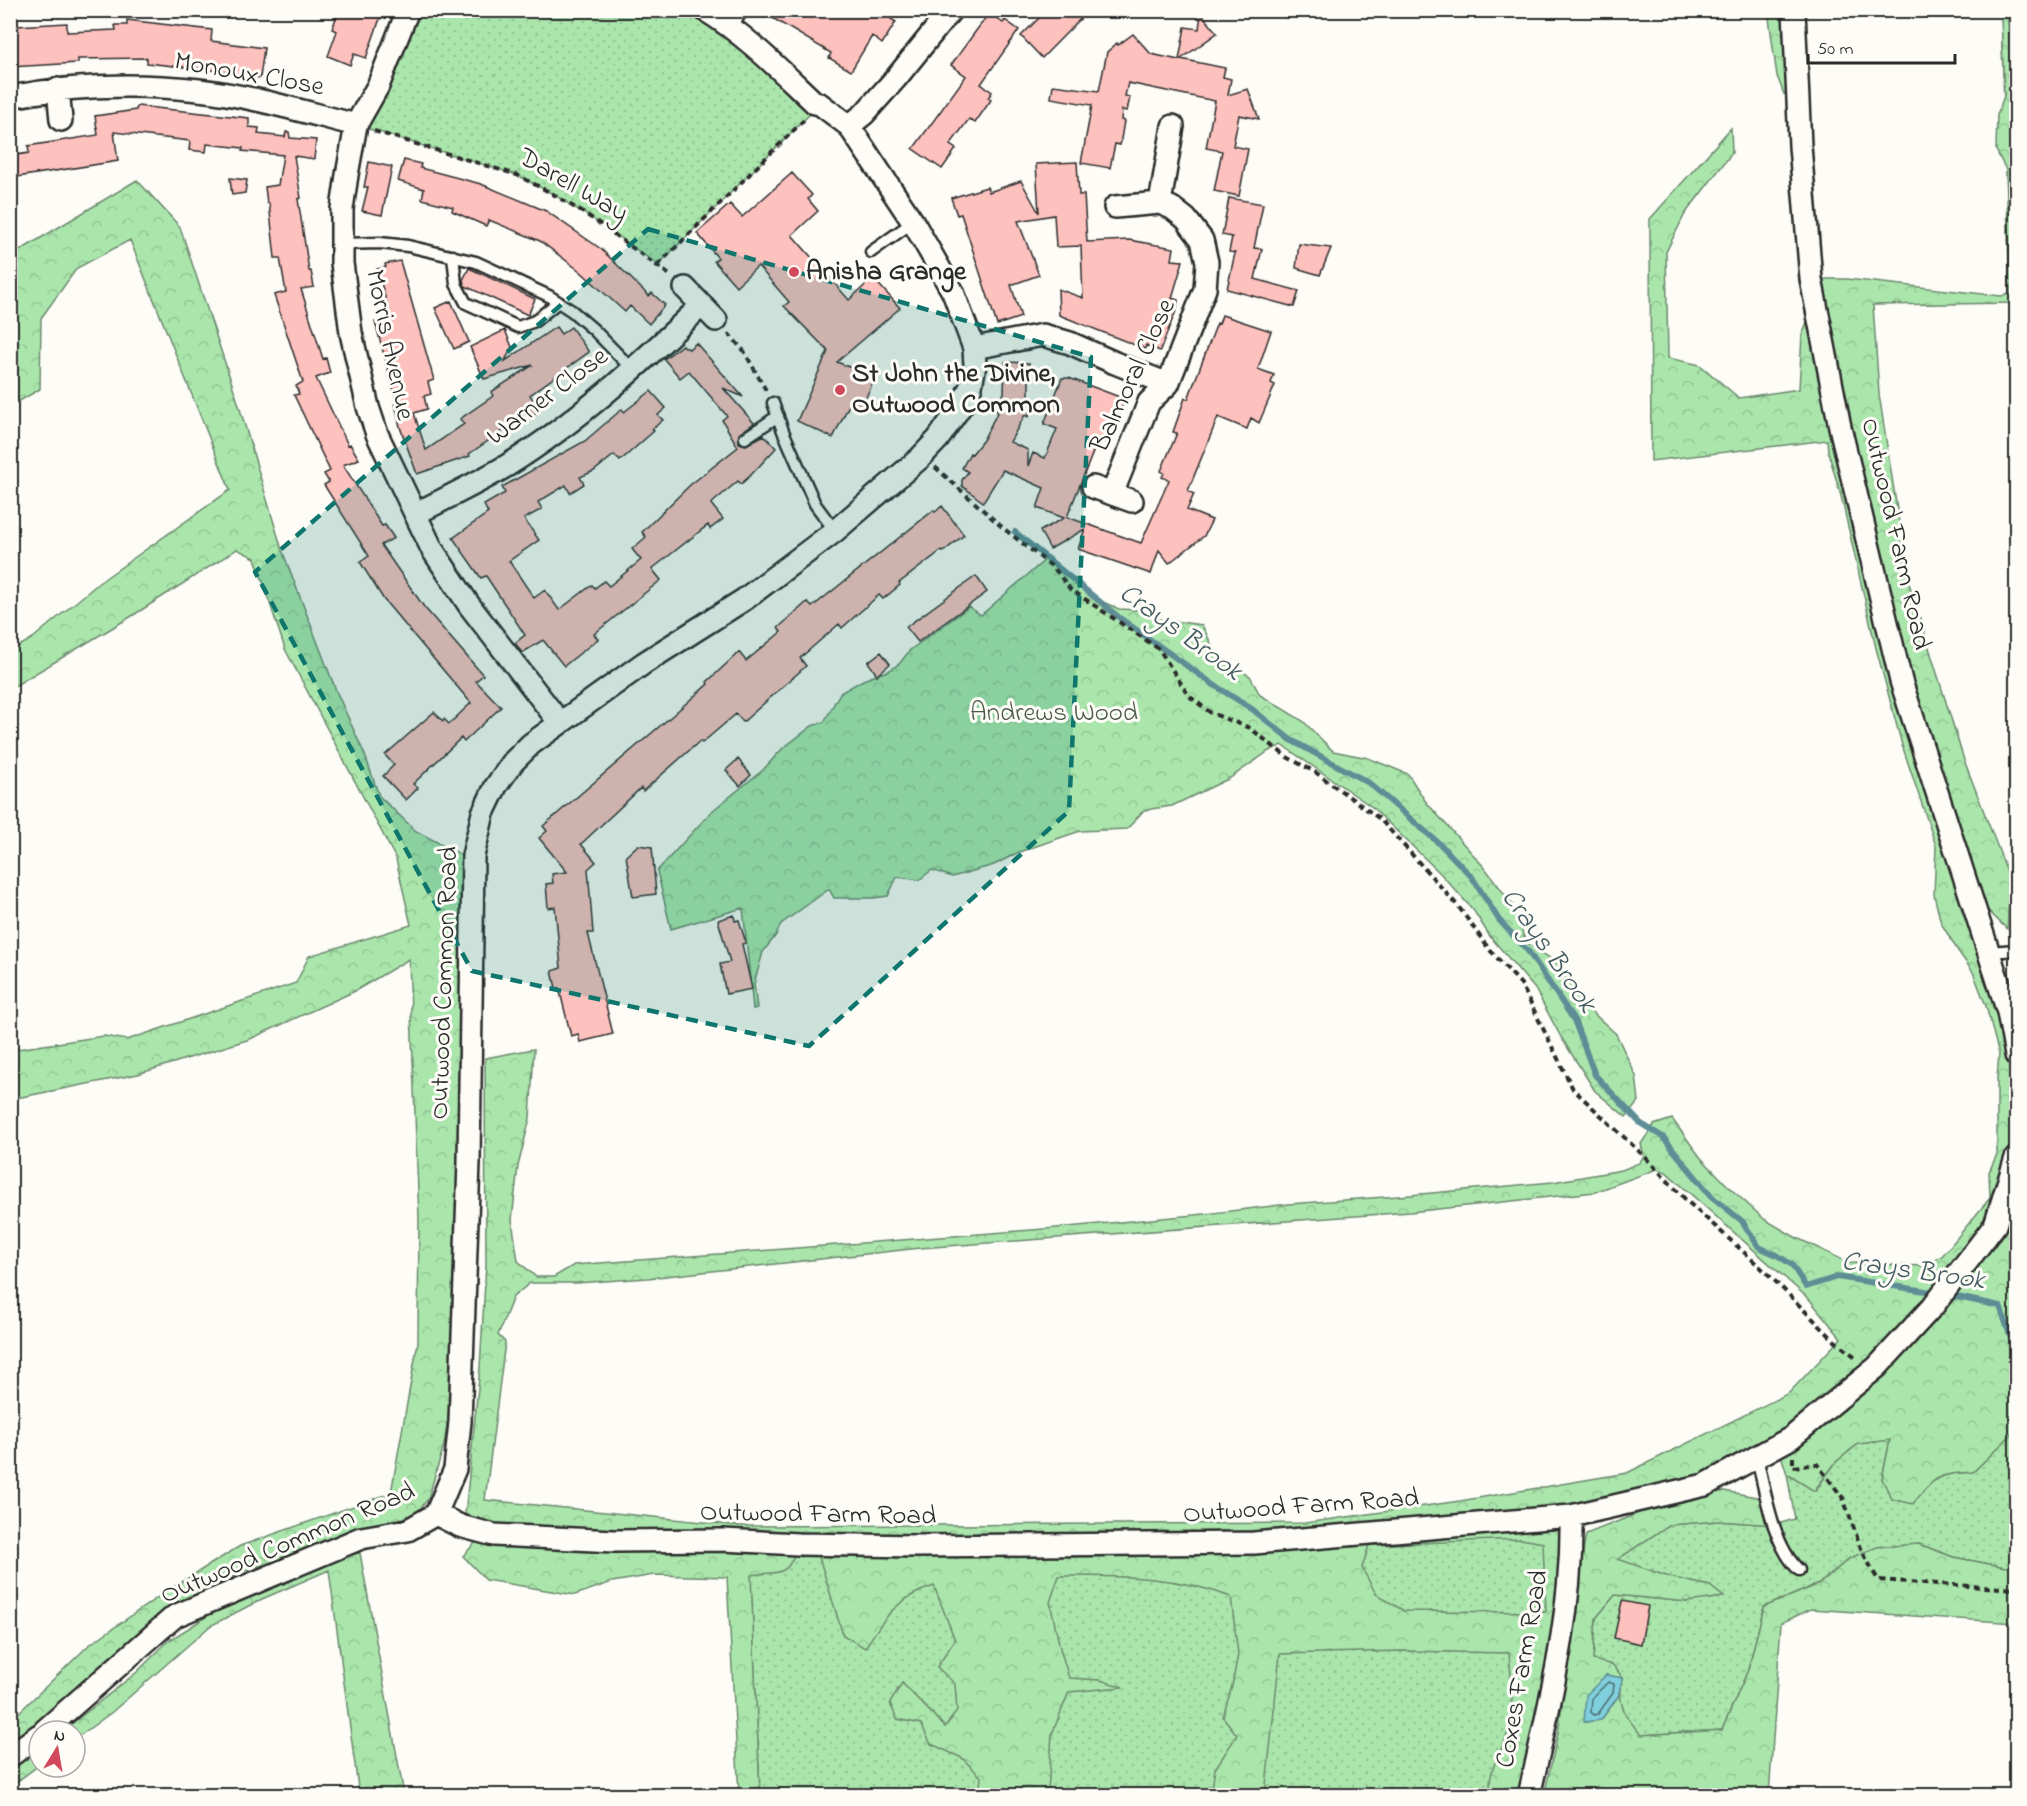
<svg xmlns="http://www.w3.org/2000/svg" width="2027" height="1806" viewBox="0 0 2027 1806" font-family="'Indie Flower',sans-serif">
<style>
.grass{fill:url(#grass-dots);stroke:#6a886c;stroke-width:1.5}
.forest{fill:url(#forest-crowns);stroke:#6a886c;stroke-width:1.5;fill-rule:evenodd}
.water{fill:#80cfdd;stroke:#5e8d96;stroke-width:1.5}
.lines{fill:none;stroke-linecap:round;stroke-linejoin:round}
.shore{stroke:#4d6d72;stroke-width:1.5}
.stream{stroke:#5e8d96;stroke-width:6}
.building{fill:#fdc1be;stroke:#2b2b2b;stroke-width:1.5}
.service-casing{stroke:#2b2b2b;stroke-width:15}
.minor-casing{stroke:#2b2b2b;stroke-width:26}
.path{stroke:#2b2b2b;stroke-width:4;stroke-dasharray:6 4.5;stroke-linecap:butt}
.service{stroke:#fdfcf7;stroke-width:10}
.minor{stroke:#fdfcf7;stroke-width:21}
.marked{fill:#0f766e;fill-opacity:0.2;stroke:#0f766e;stroke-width:4.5;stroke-dasharray:12 8;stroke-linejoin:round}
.poi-dot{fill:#d1495b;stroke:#fdfcf7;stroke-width:2}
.labels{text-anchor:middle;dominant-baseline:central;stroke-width:6;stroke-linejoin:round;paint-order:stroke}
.street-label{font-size:27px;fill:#2b2b2b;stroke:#fdfcf7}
.poi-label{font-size:27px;font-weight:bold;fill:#2b2b2b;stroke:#fdfcf7;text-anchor:start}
.park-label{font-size:27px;fill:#4b5a4b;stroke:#fdfcf7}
.water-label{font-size:28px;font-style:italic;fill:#445c60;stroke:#fdfcf7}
</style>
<defs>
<pattern id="grass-dots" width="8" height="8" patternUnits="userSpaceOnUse" patternTransform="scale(1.5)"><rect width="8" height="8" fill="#aae6ac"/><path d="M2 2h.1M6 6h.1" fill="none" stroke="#92c594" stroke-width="1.8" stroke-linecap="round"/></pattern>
<pattern id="forest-crowns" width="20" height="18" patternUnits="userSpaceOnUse" patternTransform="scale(1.5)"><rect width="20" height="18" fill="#aae6ac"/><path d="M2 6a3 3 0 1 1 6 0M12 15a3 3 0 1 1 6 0" fill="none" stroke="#92c594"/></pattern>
</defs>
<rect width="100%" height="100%" fill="#fdfcf7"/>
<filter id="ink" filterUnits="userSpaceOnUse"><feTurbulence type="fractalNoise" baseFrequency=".0167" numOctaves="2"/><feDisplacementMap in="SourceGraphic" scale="12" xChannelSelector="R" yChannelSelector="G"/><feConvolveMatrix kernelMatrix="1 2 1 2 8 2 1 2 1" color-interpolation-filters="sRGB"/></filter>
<g filter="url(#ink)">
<path class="grass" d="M408 10 705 11 820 104 658 265 593 219 553 194 517 175 356 125Z
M2001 11H2016V293L2010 294Z
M2016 1430V1565L2005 1567 1953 1557 1919 1544 1850 1558 1819 1584 1764 1607 1748 1670 1722 1730 1640 1735C1624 1714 1616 1706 1623 1678L1593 1660 1596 1618 1615 1595 1688 1602 1710 1586 1669 1577 1617 1560 1669 1525 1718 1521 1774 1525 1795 1519 1787 1474 1815 1491 1836 1462 1858 1444 1890 1440 1882 1479 1913 1503C1935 1476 1937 1474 1973 1472Z
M1571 1516 1530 1795 760 1796 750 1556Z"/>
<path class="forest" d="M1768 11H1789L1792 92 1784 94 1777 76Z
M2001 11H2008L2010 53H2016V61H2011L2013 171 2016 178V189L2007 190 2006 170 1996 150 1997 115 2004 96Z
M1731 128 1732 153 1685 214 1666 252 1668 358 1700 365 1739 398 1799 389 1802 335 1807 322 1817 312 1811 279H1847L2001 296 2016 293V303L1873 305 1879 394 1908 580 1964 760 2011 882 2007 929 1970 893 2016 1053V1150L1992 1223 1856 1383 1720 1474 1571 1516 1529 1795H1491C1485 1769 1506 1748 1510 1724 1514 1700 1511 1677 1509 1653L1402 1651 1280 1654 1265 1795H1211L1215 1769 1237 1735 1223 1717 1232 1686 1238 1654 1231 1597C1172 1575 1120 1576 1059 1576L1050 1602 1060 1648 1069 1678 1100 1680 1123 1687 1069 1692 1052 1734 1048 1791 1049 1795H979L981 1777 962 1758 931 1744 921 1724 897 1719 890 1703 902 1683 945 1727 957 1711 955 1684 937 1667 955 1640 934 1586C896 1598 885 1617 865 1648L843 1635 815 1544 503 1529 465 1515 480 1368 486 1265 485 1058 534 1049 530 1118 518 1166 512 1220 518 1261 536 1277H554L574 1265 1057 1228 1205 1214 1289 1204 1399 1196 1553 1182 1622 1170 1639 1163 1644 1156 1641 1144 1654 1125 1672 1119 1701 1158 1732 1190 1764 1219 1795 1237 1849 1263 1924 1266 1942 1256 1990 1198 1989 1172 1997 1154V1078L1999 1054 1986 1006 1973 972 1958 951 1941 923 1934 895 1936 846 1902 745 1876 648 1841 496 1828 451 1827 440 1651 461 1650 219ZM1657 1169 1666 1172 1810 1300 1841 1338 1789 1393 1627 1473 1460 1501 1305 1523 742 1526 485 1500 505 1342 498 1335 513 1297 530 1283H576L648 1278 920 1248 1410 1212 1595 1192ZM1521 1539 1543 1543 1546 1612 1404 1611 1376 1594 1362 1568 1369 1545Z
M137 180 180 227 237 399 282 550 337 693 365 755 379 796 416 831 463 856 460 1335 444 1445 428 1499 411 1520 249 1569 215 1585 176 1609 11 1746V1720L89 1645 167 1591 240 1546 391 1493 418 1342 419 1218 409 959 355 991 250 1039 138 1074 11 1099V1050L104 1036 127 1040 296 983 309 956 411 925 396 859 285 649 255 558 237 549 132 616 11 688V651L33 638 100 582 230 490 130 240 77 268 41 318 40 389 11 406 10 389 13 387 10 375 11 256Z
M1046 559 1096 599 1119 609 1138 610 1157 619 1202 625 1218 658 1250 676 1260 695 1303 721 1333 751 1368 758 1408 774 1426 802 1485 868 1512 904 1526 942 1563 967 1582 1003 1616 1034 1636 1076 1639 1101 1626 1117 1595 1091 1561 1037 1535 989 1489 935 1474 911 1441 874 1372 807 1282 745 1269 751 1230 778 1172 806 1144 810 1127 829 1080 831 1019 852 994 865 952 877 932 870 919 880 897 877 888 896 874 898H834L829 889 781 924 776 935 763 952 754 984 757 1008 753 1009 743 908 671 929 657 871 712 811 763 770 782 749 812 726 824 722 840 693 863 680 890 670 900 663 910 650 969 607 981 615Z
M2016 1158V1430L1973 1472C1937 1474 1935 1476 1913 1504L1892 1499 1882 1479 1890 1440 1858 1444 1836 1462 1814 1491 1787 1474 1778 1446 1866 1388 1953 1300 1995 1225Z
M1724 1491 1767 1499 1774 1525 1718 1521 1669 1525 1618 1559 1669 1577 1710 1586 1724 1597 1688 1602 1615 1595 1596 1618 1593 1660 1613 1665 1623 1678 1606 1675 1585 1722 1601 1720 1619 1695 1626 1716 1641 1735 1722 1730 1748 1670 1764 1607 1819 1584 1850 1558 1877 1547 1919 1544 1953 1557 2005 1567 2016 1565V1623L1811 1609 1781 1623 1769 1795 1544 1796 1558 1733 1579 1577 1586 1534 1649 1509Z
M485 1532 798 1544C788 1578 781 1571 751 1575L760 1795H739L727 1577 654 1575 612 1582 575 1595 486 1580 463 1556Z
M360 1553 404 1795H359L329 1570 262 1599 210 1626 112 1712 75 1739V1731H63L137 1672 168 1641 209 1615 325 1560Z
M39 1748V1765L11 1786V1769Z"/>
<path class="water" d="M1606 1675 1623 1678 1619 1695 1601 1720 1584 1722 1586 1695Z"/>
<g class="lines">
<path class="shore" d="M1608 1682 1614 1684 1613 1693 1598 1714 1593 1715 1591 1712 1592 1698Z"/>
<path class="stream" d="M1015 532 1121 619 1214 685 1252 709 1291 740 1369 783 1441 845 1472 877 1499 920 1528 951 1574 1020 1595 1075 1640 1123 1663 1137 1711 1196 1742 1221 1759 1247 1777 1255 1792 1265 1806 1287 1837 1277 1938 1293
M1948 1295 2000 1306 2014 1347 2016 1350"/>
</g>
<path class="building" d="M339 10H383L366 58 354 54 350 65 328 56 337 31 332 29Z
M759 10H896L891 19 896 22 882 44 872 36 851 71 829 58 831 53Z
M1047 10H1089L1042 58 1021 36Z
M989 13 1003 23 1005 20 1019 30 981 84 992 92 988 98 991 100 975 123 969 119 950 145 956 149 942 169 913 149 966 76 951 65Z
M1201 13 1217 33 1181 59 1225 68 1223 77 1231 79 1228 95 1248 89 1259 119 1239 115 1233 146 1248 149 1239 196 1214 191 1222 151 1206 148 1215 101 1128 83 1125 96 1130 97 1127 111 1122 110 1121 120 1124 121 1120 145 1115 144 1110 168 1081 163 1092 105 1051 98 1053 85 1099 91 1107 52 1117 43 1118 45 1133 34 1151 54 1179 60 1185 27 1199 29Z
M127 20 212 30 211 41 264 48 260 78 219 71 147 63V58L78 59V63L10 67V30L18 29 17 26 67 23V32L116 30 115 25H127Z
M137 106 249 118V127L259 128 258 134 285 137 286 132H289L290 138 316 140 314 159 294 156 301 198 298 199 309 271H311L314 287 301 289 323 359 326 358 330 373 316 378 348 445 350 444 359 459 343 465 382 526 385 525 394 538 381 545 424 607 483 675 476 681 501 707 464 742 461 738 413 784 418 788 406 800 383 776 394 765 385 755 434 712 443 721 444 719 449 724 471 703 384 600 360 562 369 556 324 485 329 482 324 474 330 471 294 395 299 394 296 386 303 382 274 295 286 292 280 258H275L269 203H267L265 187 278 185 283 155 242 151 243 148 207 144 206 152 189 150 190 141 114 132 118 161 10 178V156L29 153 28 146 98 135 95 116 136 110Z
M404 160 421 164 420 168 481 184 546 211 601 249 649 296 652 293 665 305 649 324 630 306 625 312 580 271 540 241 489 220 486 226 452 211 453 207 422 199 424 189 398 181Z
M369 162 392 167 382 215 362 211 368 187H364Z
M1077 162 1079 195H1084L1087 242 1129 240 1174 248 1172 260 1183 261 1172 298 1178 300 1177 308 1160 351 1146 345 1145 349 1059 315 1058 289 1083 298 1081 246 1056 247 1054 215 1018 221 1039 275 1011 285 1021 317 997 325 961 214 957 215 951 198 987 187 989 192 1021 181 1039 213 1036 164Z
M792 173 812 195 808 199 818 211 792 235 849 300 873 278 900 308 837 362 875 378 861 408 850 403 833 438 797 421 828 351 784 306 789 302 758 266 736 286 714 261 718 258 697 233 730 204 742 217Z
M230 178 247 180 245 193 232 195Z
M1229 198 1263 204 1254 248 1262 249 1255 279 1299 291 1294 307 1227 289 1235 253 1229 252 1232 237 1222 235Z
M1299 244 1331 248 1320 275 1296 268Z
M400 261 434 380 428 382 431 394 424 396 427 409 414 413 426 450 464 424 460 419 493 396 491 392 533 365 484 379 470 347 505 330 512 347 505 361 556 327 561 334 571 327 589 352 530 395 540 410 527 419 525 416 469 454 470 456 417 474 400 427 395 403 397 402 375 322 391 318 377 269 386 267 385 264Z
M469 268 535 299 528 315 465 286 463 280Z
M451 301 469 342 454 349 435 308Z
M1222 315 1271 331 1258 369 1274 375 1271 383 1275 385 1259 423 1251 418 1247 429 1218 417 1188 491 1194 494 1187 510 1212 520 1204 536 1169 563 1159 550 1151 574 1078 549 1085 529 1050 549 1040 531 1064 518 1037 508 1044 488 1003 470 983 502 962 486V480L968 472 962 468 970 453 972 454 983 440 998 411 996 410 1004 393 1005 362 1029 363V417L1025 415 1010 442 1028 450V466L1033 453 1045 458 1057 429 1044 424 1062 378H1069L1125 399 1108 443 1098 440 1067 517 1141 543 1169 480 1162 477 1164 473 1161 471 1177 433 1173 432 1185 398 1188 399 1217 323 1219 324Z
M696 343 743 397 723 388 754 423 739 434V443L746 445 764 435 776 448 751 475 741 484 738 481 711 504 723 519 710 529 708 525 652 569 661 580 594 634 598 639 564 666 543 640 522 653 515 643 525 635 486 576 481 578 453 538 488 513 484 505 505 493 502 487 585 441 622 409 624 412 651 391 666 408 658 415 663 420 652 429 654 431 620 461 614 455 594 471 580 477 584 484 570 493 566 485 538 502 542 509 524 519 539 540 509 561 534 598 545 590 559 610 592 585 595 588 604 581 609 586 641 560 632 549 646 537 642 532 690 485 738 447 722 420 727 416 689 371 680 378 664 359 682 345 689 349Z
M942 506 964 535 943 552 941 551 899 583 900 585 883 599 879 595 842 628 839 624 800 658 806 666 743 722 736 714 702 743 700 741 643 791 641 788 581 844 596 862 588 869 593 933H588L613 1034 580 1042 578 1034 571 1036 559 988H556L552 971 561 968 555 907 548 908 546 884 553 883 552 874 567 872 539 838 547 831 543 826 674 714 708 684 707 682 739 652 746 661 781 632 778 628 807 602 812 607 934 510 935 512Z
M976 576 987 592 918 642 906 627Z
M881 652 890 664 877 675 868 662Z
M738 759 751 775 740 786 726 770Z
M638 845 652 847 656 894 633 897 626 856Z
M734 915 735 921 739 920 746 943 742 944 752 989 726 994 720 964 730 962 718 920Z
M1622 1601 1648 1606 1641 1644 1614 1638Z"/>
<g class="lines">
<g class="service-casing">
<path id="service" d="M730 28 743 10
M341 244 380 243 408 246 476 262 549 296 572 311 594 330 632 369
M871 252 913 222
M453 256 456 284 466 303 518 327 535 321 558 302
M773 403 783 431 815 504 835 531
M745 438 778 416
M1989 952 2016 950
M1757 1457C1765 1491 1773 1546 1799 1570"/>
</g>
<g class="minor-casing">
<path id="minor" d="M408 10 378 86 356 125 347 175 342 209V263L351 333 368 407 377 434 432 549 469 605 560 723
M1794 10 1800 146 1811 279 1840 427 1901 681 2008 1012 2016 1055
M58 89 61 120
M10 97C72 85 136 83 199 90 252 96 305 112 356 125
M849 126 864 114 897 77 951 10
M1160 203 1173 126
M685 288 716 320
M974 348 1043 335 1070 343 1115 363 1168 384
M1093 487 1132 501
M1112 494 1149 402 1168 384 1205 289 1207 262 1202 240 1186 219 1172 208 1160 203 1115 207
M415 514C446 498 478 483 508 465 579 421 641 363 701 306
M436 1514 460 1526 494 1535 614 1541 723 1540 798 1544 917 1546 1254 1543 1571 1516 1705 1485 1791 1438 1877 1367 1933 1306 1995 1225 2016 1158
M44 1731 175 1616 361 1538 408 1530 436 1514 455 1469 460 1422 469 1162 473 856 483 813 496 786 513 762 531 744 644 663 745 599 835 531 920 458 938 439 963 403 971 386 975 365 974 348 953 292 913 222 849 126 820 104 815 103C781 71 746 35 705 10
M10 1756 39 1735
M1529 1796C1550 1702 1573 1612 1571 1516"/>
</g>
<path class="path" d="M374 131 517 175 553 194 593 219 671 276
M658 265 804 120
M728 333 744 351 767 392
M935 467 1003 528 1054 568 1070 589 1159 649 1189 696 1211 713 1250 728 1287 757 1315 772 1380 819 1458 906 1489 949 1521 984 1573 1089 1644 1156 1687 1201 1768 1274 1836 1342 1857 1358
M1793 1457V1467L1817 1464 1843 1498 1862 1551 1878 1580 2016 1589"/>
<use href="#service" class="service"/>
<use href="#minor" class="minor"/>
</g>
</g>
<path class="marked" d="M648 229 1091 357 1069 811 809 1046 472 971 255 572Z"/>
<g class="poi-dot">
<circle cx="794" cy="272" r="6"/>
<circle cx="840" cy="390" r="6"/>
</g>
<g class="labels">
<g class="street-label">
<text transform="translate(249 75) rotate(10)">Monoux Close</text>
<text transform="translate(573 186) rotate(30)">Darell Way</text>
<text transform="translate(389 345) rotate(78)">Morris Avenue</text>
<text transform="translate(1134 376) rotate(-65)">Balmoral Close</text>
<text transform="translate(548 397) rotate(-37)">Warner Close</text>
<text transform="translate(1895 534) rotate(77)">Outwood Farm Road</text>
<text transform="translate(445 983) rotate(-88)">Outwood Common Road</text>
<text transform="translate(1301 1507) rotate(-4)">Outwood Farm Road</text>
<text transform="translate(818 1515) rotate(1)">Outwood Farm Road</text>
<text transform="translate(288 1544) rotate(-23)">Outwood Common Road</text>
<text transform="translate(1523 1669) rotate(-80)">Coxes Farm Road</text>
</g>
<g class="poi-label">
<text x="806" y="272">Anisha Grange</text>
<text x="852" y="374">St John the Divine,<tspan x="852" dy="31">Outwood Common</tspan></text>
</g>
<g class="park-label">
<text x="1054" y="713">Andrews Wood</text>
</g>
<g class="water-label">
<text transform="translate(1180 633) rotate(36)">Crays Brook</text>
<text transform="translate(1548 951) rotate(55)">Crays Brook</text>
<text transform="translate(1913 1272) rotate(8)">Crays Brook</text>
</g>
</g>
<rect width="2027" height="1806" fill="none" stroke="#fdfcf7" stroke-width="36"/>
<rect x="18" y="18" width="1991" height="1770" fill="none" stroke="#2b2b2b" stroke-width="2" filter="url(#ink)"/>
<g transform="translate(57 1749) rotate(11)"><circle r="28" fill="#fdfcf7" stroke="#a9a8a5" stroke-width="1.5"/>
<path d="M0-4.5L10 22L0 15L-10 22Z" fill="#d1495b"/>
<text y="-9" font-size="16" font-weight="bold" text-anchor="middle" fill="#2b2b2b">N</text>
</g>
<path d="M1808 54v9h147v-9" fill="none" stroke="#2b2b2b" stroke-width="3"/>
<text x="1817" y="54" font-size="18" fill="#2b2b2b" stroke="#fdfcf7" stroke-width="4.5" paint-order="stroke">50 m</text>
</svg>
